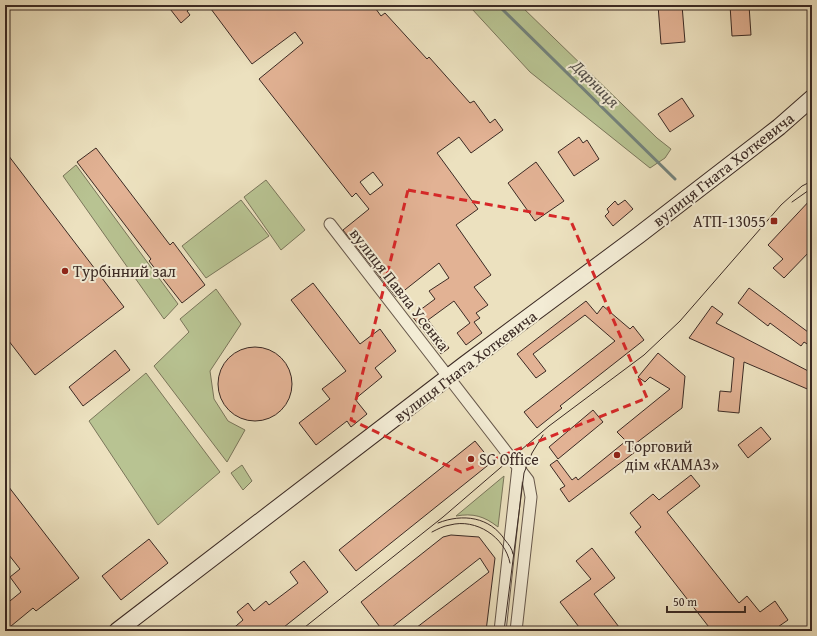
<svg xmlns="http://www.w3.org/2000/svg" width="817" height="636" viewBox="0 0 817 636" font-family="'Gentium Book Plus',serif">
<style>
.green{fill:#b8c392;stroke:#7a765b}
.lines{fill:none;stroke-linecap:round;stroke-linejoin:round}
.stream{stroke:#73827c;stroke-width:3}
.building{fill:#e2b294;stroke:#3b2a24;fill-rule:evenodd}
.street-casing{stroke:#67584b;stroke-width:13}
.secondary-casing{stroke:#3b2a24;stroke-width:18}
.street{stroke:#f3ecd5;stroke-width:11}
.secondary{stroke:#f3ecd5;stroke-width:16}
.tram{stroke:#3b2a24;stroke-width:1}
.marked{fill:none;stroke:#d62828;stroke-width:3;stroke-dasharray:8 5;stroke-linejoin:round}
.poi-dot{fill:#8f2418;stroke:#f3ecd5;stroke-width:1.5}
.labels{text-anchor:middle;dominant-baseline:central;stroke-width:4;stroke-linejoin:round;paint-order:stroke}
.street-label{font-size:16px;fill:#3b2a24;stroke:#f3ecd5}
.poi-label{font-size:16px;fill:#3b2a24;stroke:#f3ecd5;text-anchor:start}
.water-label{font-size:17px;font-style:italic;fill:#524e49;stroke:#f3ecd5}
</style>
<rect width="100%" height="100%" fill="#ece1bf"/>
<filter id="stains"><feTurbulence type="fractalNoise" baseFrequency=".005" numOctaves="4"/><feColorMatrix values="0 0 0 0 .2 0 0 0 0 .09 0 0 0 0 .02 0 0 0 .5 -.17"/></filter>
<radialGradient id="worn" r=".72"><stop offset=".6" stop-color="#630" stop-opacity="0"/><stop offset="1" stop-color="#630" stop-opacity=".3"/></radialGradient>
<path class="green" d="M476 5H520L657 138 671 149 665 158 650 168 530 72 472 9Z
M76 165 178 304 164 319 63 176Z
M266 180 305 230 281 250 244 197Z
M241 200 269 236 206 278 182 246Z
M216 289 241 324 210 371 214 399 228 421 245 430 227 462 154 366 189 332 180 319Z
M146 373 220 472 158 525 89 421Z
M242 465 252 481 243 490 231 473Z
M504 476 498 527C484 516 473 513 456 516Z"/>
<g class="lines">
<path class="stream" d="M498 5 675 179"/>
</g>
<path class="building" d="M167 5H195L187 11 190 15 181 23Z
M208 5H373L381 16 385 13 427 59 429 57 470 103 474 101 490 123 495 119 503 130 471 153 459 137 437 153 478 209 456 225 491 275 474 287 488 305 476 313 480 318 474 322 482 333 466 345 457 333 470 323 454 301 428 320 449 348 441 354 412 316 435 299 429 291 449 278 439 263 396 297 343 230 369 209 356 193 352 197 259 79 303 43 295 32 252 64ZM373 172 383 185 370 195 360 182Z
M658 5H682L685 42 661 44Z
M730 5H749L751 35 732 36Z
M682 98 694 116 670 132 658 114Z
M579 137 583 143 587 140 599 159 574 176 558 152Z
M96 148 170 245 173 242 205 285 182 303 149 261 151 259 77 162Z
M5 151 124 307 35 375 5 336Z
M536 162 564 201 535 221 508 183Z
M812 198V249L784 278 773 268 783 259 768 245Z
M625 200 633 209 613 226 605 216 609 212 607 209 615 201 618 205Z
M313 283 360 344 380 329 396 351 375 368 382 377 355 399 367 414 351 427 347 421 316 445 299 423 330 399 322 389 346 371 291 300Z
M749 288 812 335V347L804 342 801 346 770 323 768 326 738 303Z
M586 301 597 314 603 306 630 329 633 326 644 340 560 406 562 408 537 428 524 412 615 341 585 315 533 354 546 371 536 378 517 354Z
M712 306 723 314 716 323 812 373V391L744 362 739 413 718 411 720 391 731 392 734 358 689 338Z
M218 384a37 37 0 1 1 74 0a37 37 0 1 1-74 0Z
M115 350 130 370 83 406 69 387Z
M658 353 685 376 682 408 631 447 635 452 569 502 560 489 565 486 550 465 557 460 572 480 576 477 578 480 626 441 617 432 670 389 650 377 645 382 638 377Z
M593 410 603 422 558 459 549 447Z
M761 427 771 439 748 458 738 445Z
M475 441 492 462 356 571 339 550Z
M691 475 700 486 667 512 739 603 747 596 760 612 775 601 788 620 772 631H712L635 532 641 527 630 513 653 494 659 500Z
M5 482 79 578 36 611 33 608 5 631V605L21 592 10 577 20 569 5 550Z
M451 535 479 537 495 558 486 631H412L489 572 480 558 387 631H383L361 602 443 537Z
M149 539 168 563 121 600 102 576Z
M592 548 615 578 594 594 622 631H582L560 602 591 579 576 561Z
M304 561 328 592 279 631H230L243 620 237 612 248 603 254 611 266 601 269 605 298 583 290 572Z"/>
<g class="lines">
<g class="street-casing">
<path id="street" d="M330 224 528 480 531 497 516 631
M500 631 518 467"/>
</g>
<g class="secondary-casing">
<path id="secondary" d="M117 631 464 365 639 235 779 127 812 98"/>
</g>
<use href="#street" class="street"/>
<use href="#secondary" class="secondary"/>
<path class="tram" d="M792 202 812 188
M438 523C463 513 490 517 505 540 509 545 512 548 513 554
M432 532C438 529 443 526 450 525 476 518 505 537 510 563
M300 631 443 517 549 426 644 355 680 321 781 205 802 186 812 181
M504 631 524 473 532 453 543 435"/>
</g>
<path class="marked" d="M408 190 570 219 647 398 461 472 351 420Z"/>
<g class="poi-dot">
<rect x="770" y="217" width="8" height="8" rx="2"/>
<circle cx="65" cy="271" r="4"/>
<circle cx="617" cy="455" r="4"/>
<circle cx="471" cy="459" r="4"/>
</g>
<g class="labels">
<g class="street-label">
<text transform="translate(723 169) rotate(-38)">вулиця Гната Хоткевича</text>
<text transform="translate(400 289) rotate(52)">вулиця Павла Усенка</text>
<text transform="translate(465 366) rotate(-37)">вулиця Гната Хоткевича</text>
</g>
<g class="poi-label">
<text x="766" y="221" text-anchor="end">АТП-13055</text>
<text x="73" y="271">Турбінний зал</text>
<text x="625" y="446">Торговий<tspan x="625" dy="18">дім «КАМАЗ»</tspan></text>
<text x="479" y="459">SG Office</text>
</g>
<g class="water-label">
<text transform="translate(596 83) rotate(45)">Дарниця</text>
</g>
</g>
<rect width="817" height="636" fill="none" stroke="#ece1bf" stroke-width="20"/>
<rect x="6" y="6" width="805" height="624" fill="none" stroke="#3b2a24" stroke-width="2"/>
<rect x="10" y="10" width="797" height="616" fill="none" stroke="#3b2a24"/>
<path d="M667 606v6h78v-6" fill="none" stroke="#3b2a24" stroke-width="2"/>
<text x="673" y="606" font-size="12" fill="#3b2a24" stroke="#f3ecd5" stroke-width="3" paint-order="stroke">50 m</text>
<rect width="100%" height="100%" filter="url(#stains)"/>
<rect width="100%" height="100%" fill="url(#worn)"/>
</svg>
